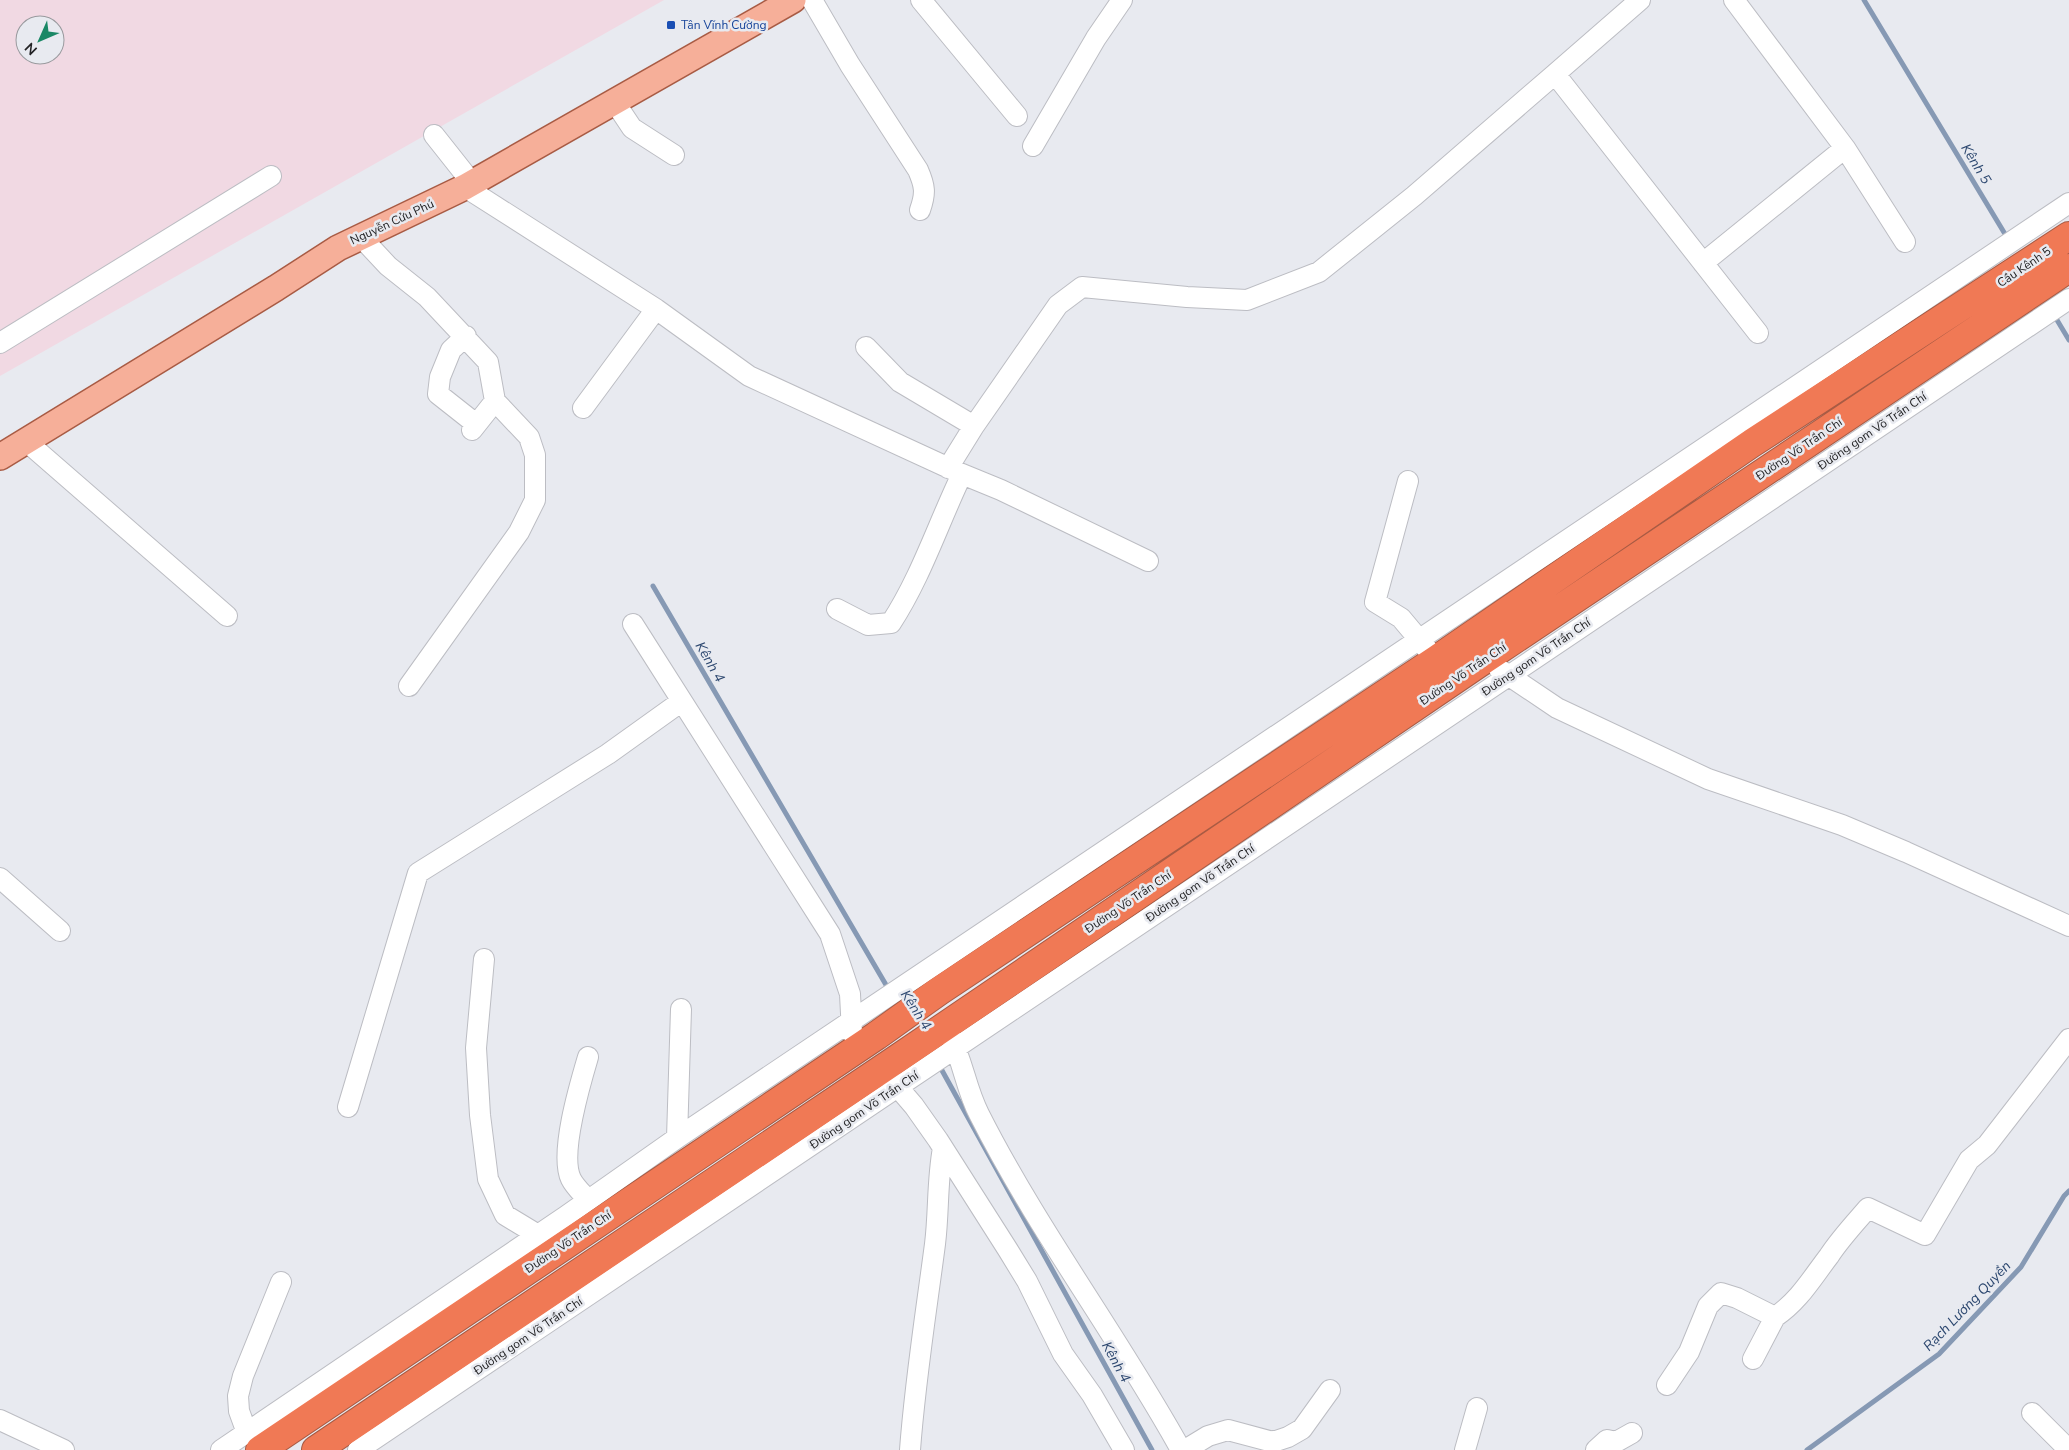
<svg xmlns="http://www.w3.org/2000/svg" width="2069" height="1450" viewBox="0 0 2069 1450" font-family="'Nunito Sans',sans-serif">
<style>
.industrial{fill:#f1d9e3;fill-rule:evenodd}
.lines{fill:none;stroke-linecap:round;stroke-linejoin:round}
.stream{stroke:#8699b4;stroke-width:5}
.minor-casing{stroke:#bcbdc3;stroke-width:22}
.major-casing{stroke:#a85b44;stroke-width:28}
.highway-casing{stroke:#a85b44;stroke-width:30}
.minor{stroke:#fff;stroke-width:20}
.major{stroke:#f6af99;stroke-width:25}
.highway{stroke:#f07955;stroke-width:28}
.transit-dot{fill:#1a4fb4;stroke:#e8eaf0;stroke-width:2}
.labels{text-anchor:middle;dominant-baseline:central;stroke-width:5;stroke-linejoin:round;paint-order:stroke}
.transit-label{font-size:12px;fill:#164399;stroke:#e8eaf0;text-anchor:start}
.street-label{font-size:12px;fill:#222224;stroke:#e8eaf0}
.water-label{font-size:14px;font-style:italic;fill:#2c476f;stroke:#e8eaf0}
</style>
<rect width="100%" height="100%" fill="#e8eaf0"/>
<path class="industrial" d="M0 0H664L0 376ZM25 25H55V55H25Z"/>
<g class="lines">
<path class="stream" d="M1864 0 2008 239
M2054 315 2069 340
M653 586 889 990
M939 1065 1152 1450
M1807 1450 1939 1354 2021 1267 2064 1196 2069 1191"/>
<g class="minor-casing">
<path id="minor" d="M812 0 850 65 918 170C925 186 926 193 920 210
M921 0 1017 116
M1640 0 1555 74 1758 333
M1734 0 1845 148 1905 242
M614 101 632 128 674 155
M434 135 472 183
M1033 146 1096 38 1122 0
M465 187 656 309 749 376 962 474 1001 490 1148 561
M360 236 388 266 427 297 488 362 495 401 472 430
M1703 263 1845 148
M466 336 451 350 440 377 438 394 476 424
M0 343 271 176
M866 347 900 382 974 426
M583 408 656 309
M27 442 227 616
M948 468 974 426 1058 305 1082 287 1187 297 1247 300 1319 272 1414 196 1555 74
M1408 481 1375 602 1401 618 1427 649
M837 609 868 625 891 623C921 577 938 524 962 474
M633 624 830 934 850 994 852 1033
M1499 669 1557 708 1708 779 1842 825 1906 852 2069 926
M409 686 519 532 535 500V455L529 437 495 401
M0 878 60 931
M484 959 476 1048 480 1115 488 1179 505 1215 538 1235
M950 1036C963 1061 966 1089 979 1114 1038 1231 1118 1336 1181 1450
M588 1057C580 1084 559 1154 571 1179 575 1187 583 1194 588 1200
M890 1078 914 1106 938 1140 1008 1250 1027 1281 1063 1354 1092 1395 1124 1450
M348 1107 418 873 608 754 682 701
M677 1138 681 1009
M1753 1359 1775 1317
M1667 1385 1689 1352 1708 1306 1721 1293 1737 1298 1775 1317C1799 1301 1812 1278 1829 1256 1840 1239 1855 1223 1868 1208L1925 1235 1969 1160 1987 1145 2069 1039
M2032 1413 2069 1450
M0 1420 64 1450
M247 1433 239 1411 238 1396 243 1376 281 1282
M221 1450 566 1216 677 1138 2069 203
M358 1450 2069 299
M910 1450C915 1381 926 1313 935 1244 939 1212 937 1180 943 1148
M1185 1450 1208 1436 1228 1430 1273 1442 1288 1437 1302 1429 1330 1390
M1465 1450 1477 1408
M1596 1450 1607 1440 1616 1442 1632 1433"/>
</g>
<g class="major-casing">
<path id="major" d="M0 457 276 288 338 248 465 187 793 0"/>
</g>
<g class="highway-casing">
<path id="highway" d="M260 1450 876 1036 939 991 1436 660 1752 443 2069 236
M316 1450 894 1061 1485 659 2069 268"/>
</g>
<use href="#minor" class="minor"/>
<use href="#major" class="major"/>
<use href="#highway" class="highway"/>
</g>
<rect class="transit-dot" x="666" y="20" width="10" height="10" rx="2.5"/>
<g class="labels">
<g class="transit-label">
<text x="681" y="25">Tân Vĩnh Cường</text>
</g>
<g class="street-label">
<text transform="translate(392 222) rotate(-25)">Nguyễn Cửu Phú</text>
<text transform="translate(2024 267) rotate(-34)">Cầu Kênh 5</text>
<text transform="translate(1872 431) rotate(-34)">Đường gom Võ Trần Chí</text>
<text transform="translate(1799 449) rotate(-34)">Đường Võ Trần Chí</text>
<text transform="translate(1536 657) rotate(-34)">Đường gom Võ Trần Chí</text>
<text transform="translate(1463 674) rotate(-34)">Đường Võ Trần Chí</text>
<text transform="translate(1200 883) rotate(-34)">Đường gom Võ Trần Chí</text>
<text transform="translate(1128 902) rotate(-34)">Đường Võ Trần Chí</text>
<text transform="translate(864 1110) rotate(-34)">Đường gom Võ Trần Chí</text>
<text transform="translate(568 1242) rotate(-34)">Đường Võ Trần Chí</text>
<text transform="translate(528 1336) rotate(-34)">Đường gom Võ Trần Chí</text>
</g>
<g class="water-label">
<text transform="translate(1976 164) rotate(59)">Kênh 5</text>
<text transform="translate(710 662) rotate(60)">Kênh 4</text>
<text transform="translate(916 1010) rotate(57)">Kênh 4</text>
<text transform="translate(1967 1306) rotate(-46)">Rạch Lương Quyền</text>
<text transform="translate(1116 1362) rotate(61)">Kênh 4</text>
</g>
</g>
<g transform="translate(40 40) rotate(225)"><circle r="24" fill="#e8eaf0" stroke="#999a9e"/>
<path d="M0-4L9 19L0 12L-9 19Z" fill="#1a8866"/>
<text y="-8" font-size="14" font-weight="bold" text-anchor="middle" fill="#222224">N</text>
</g>
</svg>
